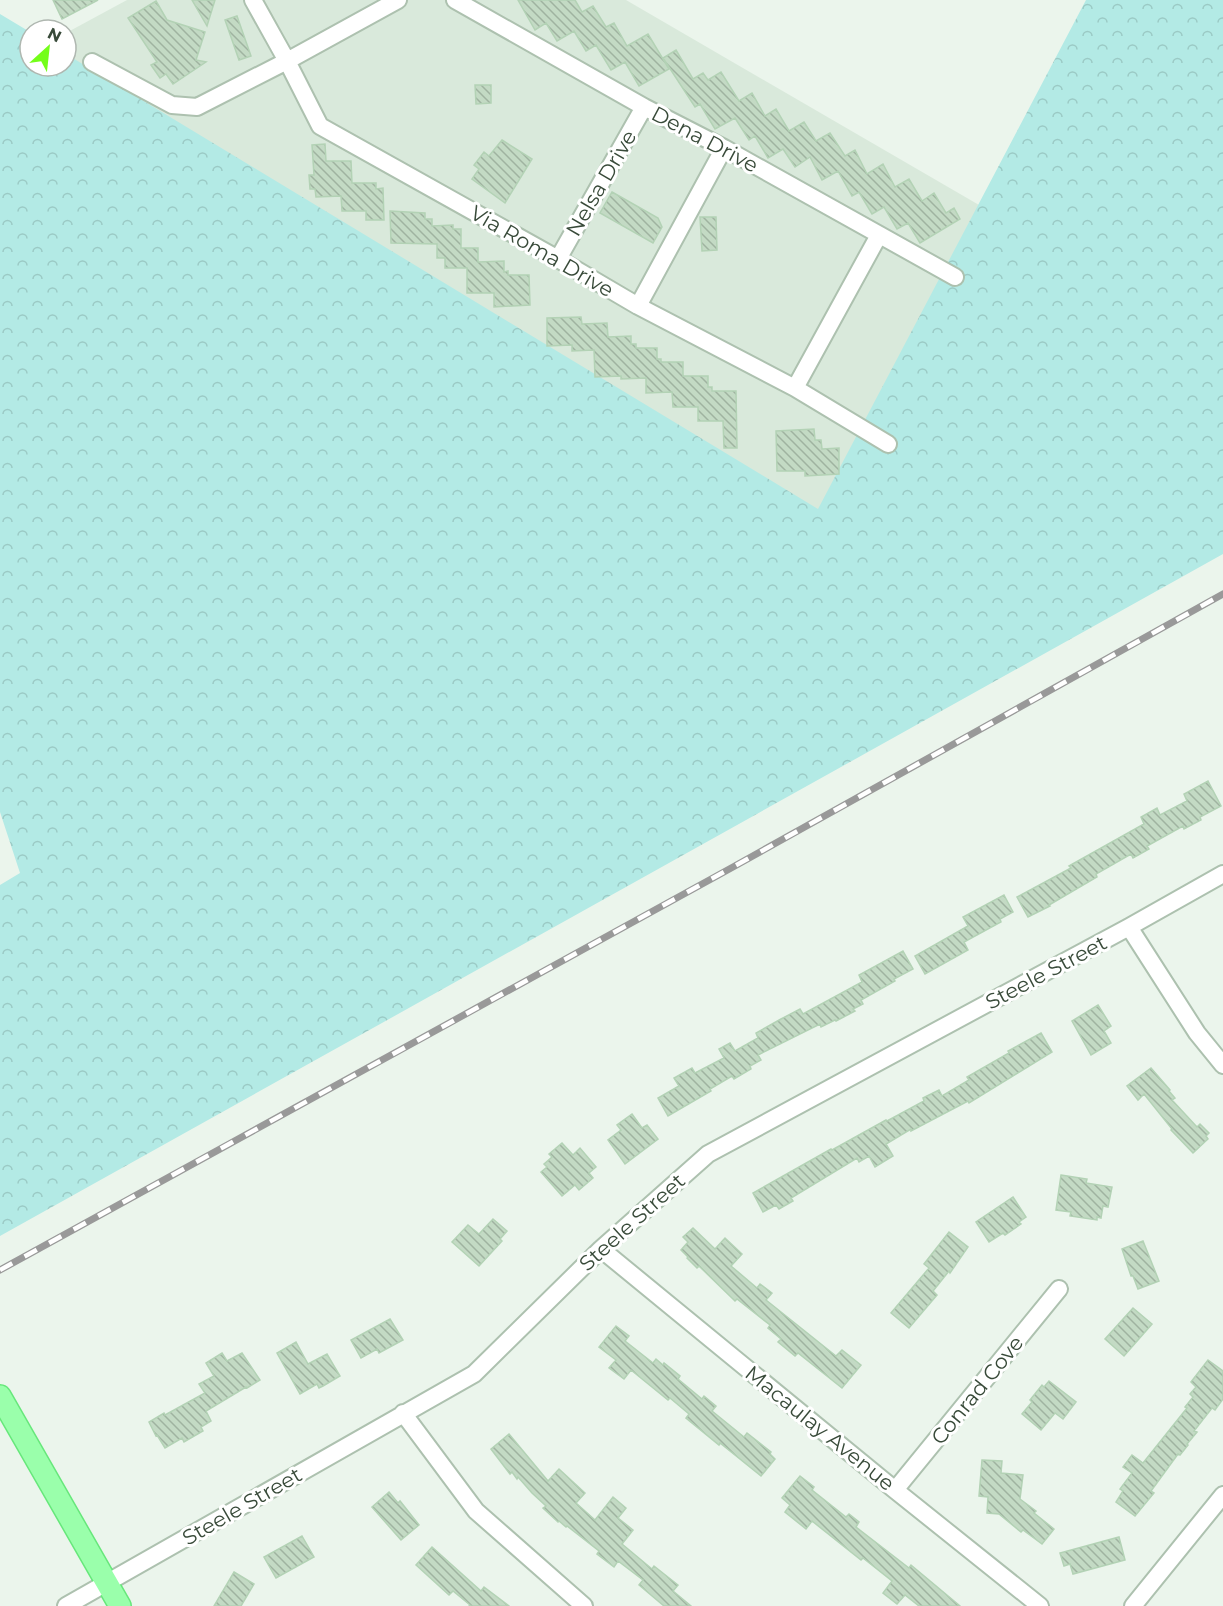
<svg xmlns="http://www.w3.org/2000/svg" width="1223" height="1606" viewBox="0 0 1223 1606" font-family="Montserrat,sans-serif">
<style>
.residential{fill:#d9e9db}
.forest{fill:url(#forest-crowns)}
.building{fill:url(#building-back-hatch);stroke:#b3d2b5;stroke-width:1.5}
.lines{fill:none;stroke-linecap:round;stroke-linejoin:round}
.minor-casing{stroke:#adc1af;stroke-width:20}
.major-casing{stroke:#67e77b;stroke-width:24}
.minor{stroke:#fff;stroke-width:16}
.major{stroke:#9affab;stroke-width:21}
.rail-casing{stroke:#999;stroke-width:7}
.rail{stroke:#fff;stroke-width:4.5;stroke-dasharray:14;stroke-linecap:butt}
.labels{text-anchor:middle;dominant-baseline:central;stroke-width:6;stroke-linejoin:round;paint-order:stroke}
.street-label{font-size:21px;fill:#384a39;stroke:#fff}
</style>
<defs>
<pattern id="forest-crowns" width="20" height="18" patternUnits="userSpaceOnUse" patternTransform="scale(1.5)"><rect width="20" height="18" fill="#b3eae5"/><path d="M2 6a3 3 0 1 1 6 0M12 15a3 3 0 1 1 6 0" fill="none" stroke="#9bcac5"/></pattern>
<pattern id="building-back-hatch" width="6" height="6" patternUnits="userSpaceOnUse" patternTransform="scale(1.5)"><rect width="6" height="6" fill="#c3dac4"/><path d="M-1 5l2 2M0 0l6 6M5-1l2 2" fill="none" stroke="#9fb3a0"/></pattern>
</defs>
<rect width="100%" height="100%" fill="#ebf5ec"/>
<path class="residential" d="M127 0H626L998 216 854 536 66 66V33Z"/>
<path class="forest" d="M1086 0H1223V554L0 1236V885L20 873 0 812V14L30 32V66H66V54L818 509Z"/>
<path class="building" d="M53 0H98L62 19Z
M192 0H215L207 26Z
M518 0H575L582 12 593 6 606 27 614 23 627 46 648 34 669 69 639 86 625 62 611 70 596 45 586 51 574 31 557 41 546 23 535 30Z
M156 1 167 20 205 32 196 60 206 62 173 84 166 74 160 78 151 65 157 62 128 18Z
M237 16 251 56 239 60 225 20Z
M676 50 693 79 703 73 708 80 721 72 739 101 752 93 765 116 776 109 789 131 804 122 816 141 830 133 845 156 855 150 867 174 883 164 895 187 909 179 922 201 934 193 946 213 954 208 960 219 920 243 908 223 897 229 884 207 872 214 859 192 852 196 838 171 822 180 810 157 795 167 783 149 768 158 755 136 749 140 735 118 715 129 700 104 695 107 663 58Z
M475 85H491V103L476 104Z
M502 140 532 159 505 203 472 179 479 169 474 165 484 152 489 156Z
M325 144 326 161H351L352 183H376V189L383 188 384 220H366V211H342L341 196 316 197 315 189H310L309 175H314L312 145Z
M612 192 658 218 662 227 653 243 600 213Z
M390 211 425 213V219H432V226L453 225V229H461V248H478V262L504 261V272L508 271V275H529L530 305 494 307V293H467V268H445V258H437V244L391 243Z
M700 217H716L717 250 702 251Z
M581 317 582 324 607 323 608 337 631 336V344H636V348H657V359H661V362H683V376H708V387H712V391H736L737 448H724L723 421H698V407H673L672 392 646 393V378L621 379V376L595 377 594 350 572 351V345L547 346V318Z
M814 429 815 440H821L822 449 839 448V474L805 476V471H777L776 431Z
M1208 781 1221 806 1200 817 1201 820 1184 829 1183 826 1147 846 1149 849 1133 858 1131 854 1096 874 1097 877 1049 905 1050 906 1028 917 1017 897 1071 868 1069 866 1144 824 1141 817 1157 808 1160 815 1187 801 1184 794Z
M1004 895 1013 912 1000 919 1001 922 964 942 968 950 925 974 915 956 968 926 963 917Z
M903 951 913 969 894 979 895 981 861 1000 863 1004 853 1009 855 1011 836 1021 835 1020 821 1027 820 1024 758 1055 761 1060 750 1066 751 1069 734 1079 732 1076 710 1089 711 1091 668 1116 658 1098 679 1086 674 1078 692 1068 695 1073 724 1058 719 1049 730 1043 735 1051 758 1038 756 1033 781 1019 800 1009 803 1014 862 982 859 975Z
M1098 1005 1111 1026 1104 1031 1111 1043 1091 1055 1072 1021Z
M1041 1033 1052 1052 969 1103 968 1101 911 1131V1129L886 1144 893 1156 875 1167 869 1156 859 1162 857 1158 791 1198 793 1201 779 1209 776 1205 763 1212 753 1193 831 1149 832 1150 886 1120 887 1121 924 1101 923 1098 939 1090 942 1096 969 1080 967 1077 1009 1053 1008 1051Z
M1151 1068 1170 1090 1169 1091 1175 1098 1172 1100 1197 1127 1200 1124 1209 1133 1206 1136 1208 1139 1193 1153 1171 1130 1172 1129 1144 1094 1138 1100 1127 1086Z
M632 1114 642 1128 647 1125 658 1139 625 1164 608 1140 621 1130 617 1125Z
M562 1143 573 1155 580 1148 596 1167 589 1173 593 1178 579 1190 575 1185 562 1196 541 1172 547 1167 544 1164 552 1157 549 1154Z
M1061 1175 1087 1179 1086 1183 1112 1187 1108 1207 1103 1206 1101 1218 1097 1217V1220L1070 1216 1071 1212 1056 1210Z
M1013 1197 1026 1217 1019 1222 1021 1224 1005 1235 1003 1233 989 1242 976 1222Z
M493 1219 507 1231 500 1239 502 1241 479 1266 452 1242 468 1225 479 1234Z
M693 1228 715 1249 725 1238 742 1254 731 1266 757 1288 760 1284 772 1293 766 1300 836 1356 842 1350 861 1365 842 1388 798 1353 795 1356 778 1342 781 1339 768 1328 770 1325 737 1299 735 1301 699 1266 697 1268 687 1258 688 1257 681 1250 688 1242 683 1237Z
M949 1232 968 1247 950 1273 949 1271 933 1291 937 1295 909 1328 891 1313 929 1268 924 1264Z
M1143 1241 1159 1281 1138 1289 1133 1276H1131L1122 1249Z
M1133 1308 1152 1324 1124 1356 1105 1339Z
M390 1319 403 1340 379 1353 377 1349 361 1358 351 1340Z
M616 1326 629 1336 625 1341 653 1363 656 1359 663 1365 664 1363 680 1376 678 1379 702 1399 704 1396 716 1406 712 1411 744 1437 747 1433 771 1452 770 1454 775 1459 761 1476 720 1443 719 1445 686 1418 689 1414 670 1398 668 1400 631 1370 624 1379 609 1368 616 1360 599 1347Z
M296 1342 308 1364 327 1354 340 1376 323 1386 319 1388 317 1384 300 1394 277 1353Z
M222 1353 227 1361 242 1353 260 1380 247 1388 246 1387 206 1411 211 1421 201 1427 203 1431 184 1442 182 1438 165 1448 157 1435 156 1436 149 1422 164 1413 165 1415 205 1393 199 1384 214 1376 206 1363Z
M1208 1360 1223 1371V1399L1215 1410 1212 1408 1194 1431 1197 1432 1187 1444 1188 1445 1180 1455 1178 1454 1151 1491 1154 1493 1135 1516 1116 1502 1123 1491 1120 1489 1132 1473 1123 1467 1132 1455 1143 1463 1187 1408 1185 1407 1193 1397 1190 1394 1196 1387 1191 1382Z
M1049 1381 1076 1402 1063 1419 1055 1413 1041 1430 1022 1414 1032 1402 1030 1400 1042 1385 1044 1387Z
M509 1434 548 1481 559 1469 585 1493 576 1503 595 1520 613 1497 626 1508 618 1518 633 1530 622 1544 652 1569 654 1566 678 1585 673 1591 691 1606H664L639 1585 643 1580 618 1561 614 1567 597 1554 599 1551 567 1526 566 1527 559 1521 558 1522 543 1508 546 1506 532 1493 518 1477 517 1479 512 1472 510 1474 491 1449Z
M982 1460 1002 1461 1001 1473 1023 1475 1020 1499 1036 1511 1034 1513 1054 1529 1042 1544 1023 1530 1021 1532 999 1514 987 1513 988 1497 979 1496Z
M800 1476 814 1487 812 1490 846 1517 849 1514 859 1522 856 1527 909 1568 911 1565 960 1606H919L905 1595 897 1604 883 1593 892 1581 863 1558 861 1560 812 1521 806 1529 785 1512 790 1505 782 1498Z
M389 1492 398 1503 400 1501 419 1525 401 1540 372 1507Z
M302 1536 314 1557 276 1578 264 1557Z
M1119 1537 1125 1560 1073 1574 1070 1564 1064 1566 1060 1553Z
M432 1547 481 1591 484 1587 509 1606H469L470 1605 453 1591 449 1595 416 1565Z
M234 1572 254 1584 241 1606H214Z"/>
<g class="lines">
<g class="minor-casing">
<path id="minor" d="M253 0 287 61 320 126 558 259 638 306 795 388 888 444
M455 0 644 107 724 148 955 277
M92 62 172 105 197 107 287 61 398 0
M558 259 644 107
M638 306 724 148
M795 388 879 235
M1129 927 1197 1033 1223 1065
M601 1249 895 1490 1040 1606
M403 1413 476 1511 584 1606
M895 1490 1059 1289
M66 1606 474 1374 601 1249 708 1154 1129 927 1223 874
M1133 1606 1223 1495"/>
</g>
<g class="major-casing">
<path id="major" d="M0 1396 120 1606"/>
</g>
<use href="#minor" class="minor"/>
<use href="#major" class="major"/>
<g class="rail-casing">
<path id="rail" d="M0 1270 733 867 1223 594"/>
</g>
<use href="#rail" class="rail"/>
</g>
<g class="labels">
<g class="street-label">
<text transform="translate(705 139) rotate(28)">Dena Drive</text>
<text transform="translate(601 183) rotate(-60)">Nelsa Drive</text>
<text transform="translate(542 251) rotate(30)">Via Roma Drive</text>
<text transform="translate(1046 972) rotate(-28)">Steele Street</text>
<text transform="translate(632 1222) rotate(-42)">Steele Street</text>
<text transform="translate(977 1390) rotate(-51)">Conrad Cove</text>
<text transform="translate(820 1428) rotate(39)">Macaulay Avenue</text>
<text transform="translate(242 1506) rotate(-30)">Steele Street</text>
</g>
</g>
<g transform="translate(48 48) rotate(27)"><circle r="28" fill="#ffffff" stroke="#afb7b0" stroke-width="1.5"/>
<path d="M0-4.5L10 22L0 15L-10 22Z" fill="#74fe19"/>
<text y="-9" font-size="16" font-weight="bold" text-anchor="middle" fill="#384a39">N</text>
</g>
</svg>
